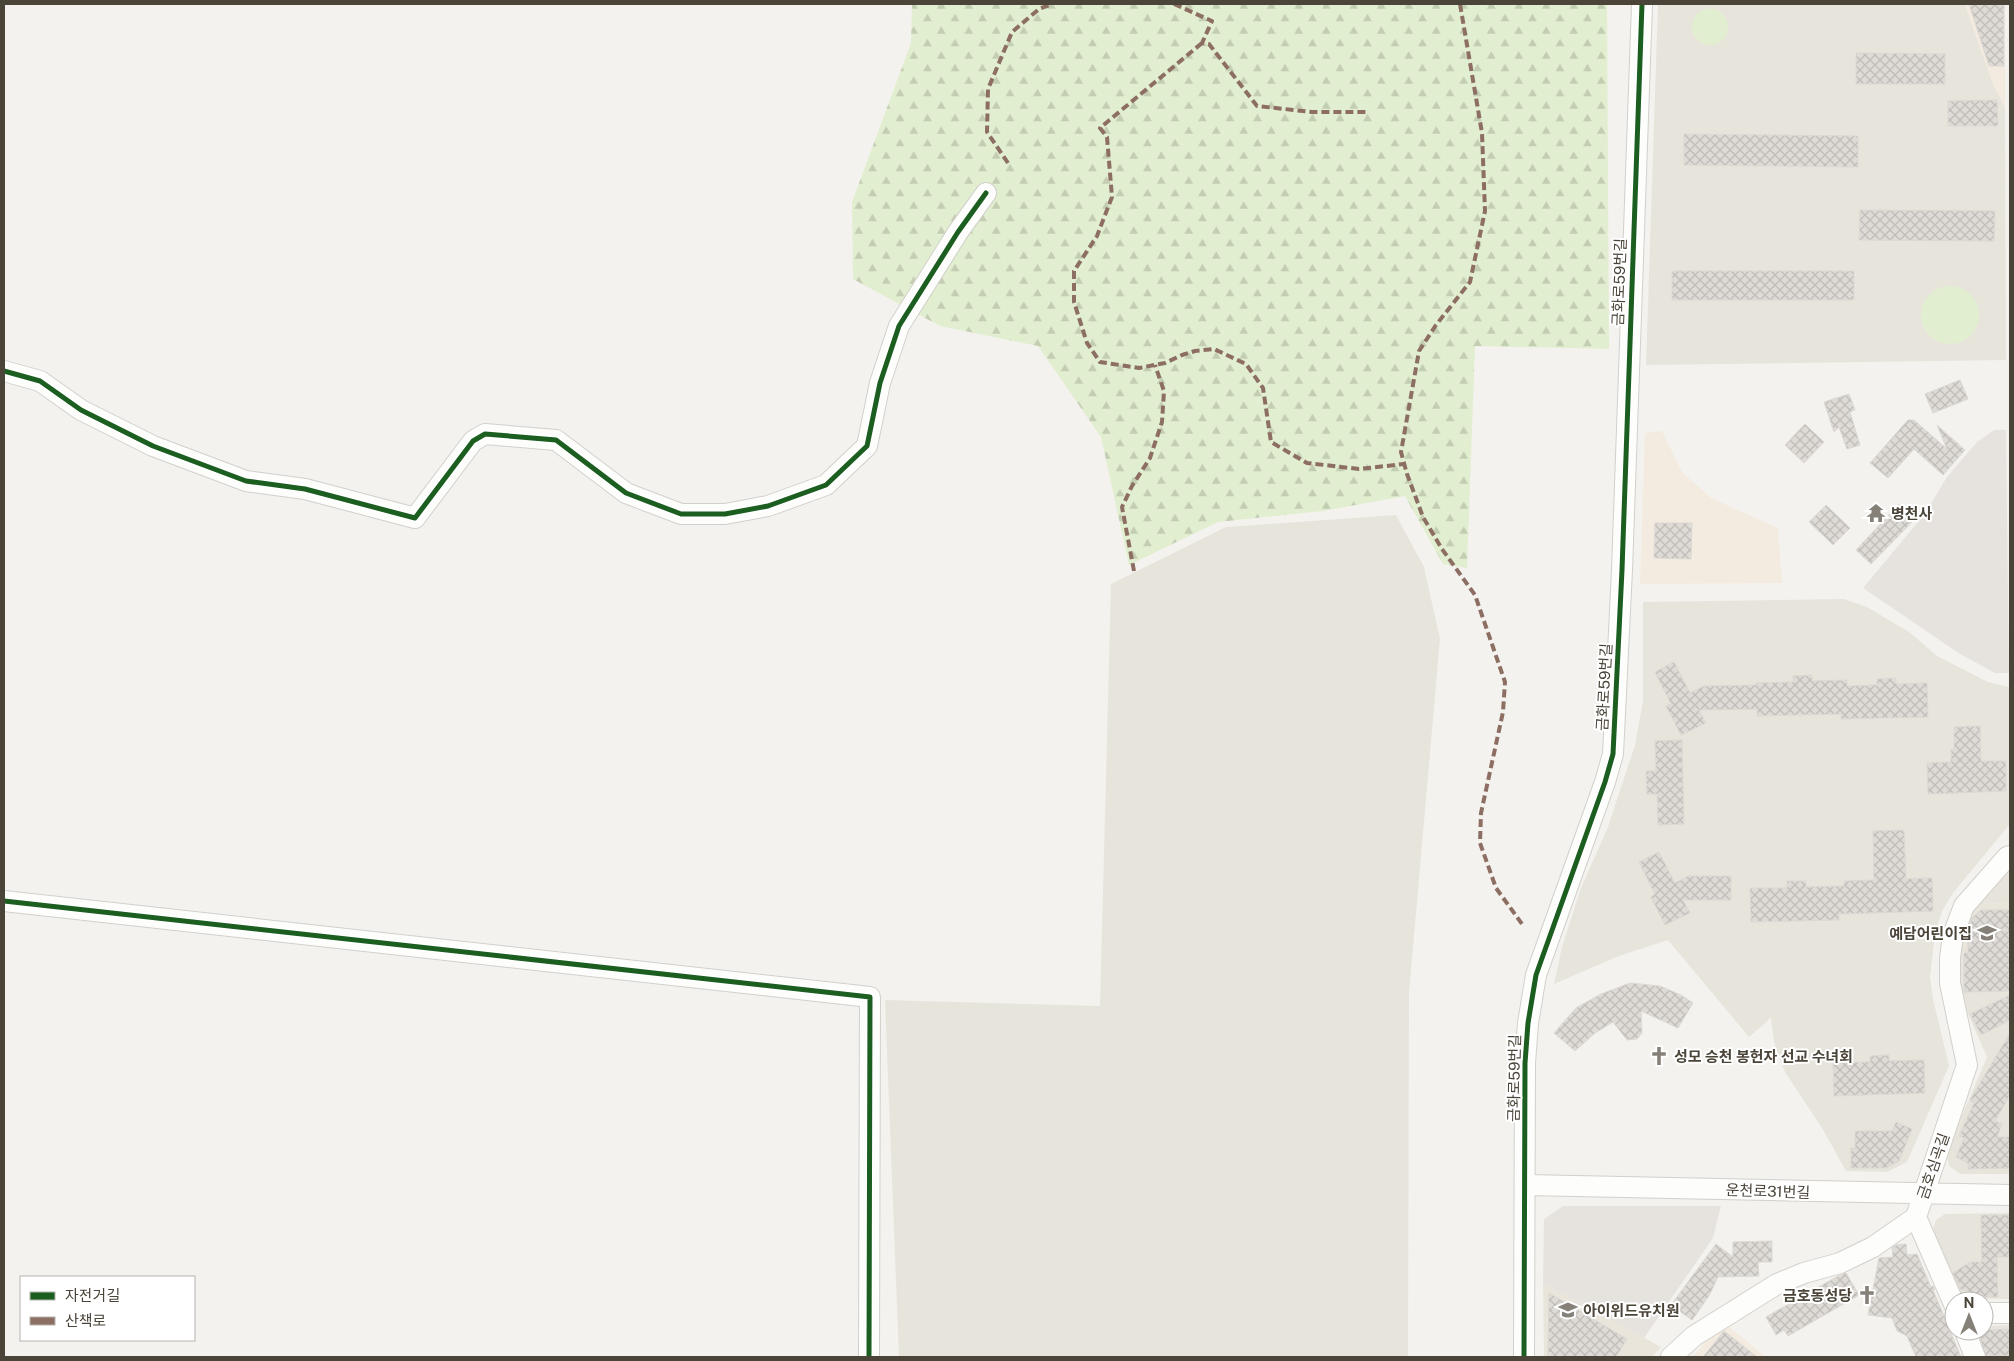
<svg xmlns="http://www.w3.org/2000/svg" width="2014" height="1361" viewBox="0 0 2014 1361" font-family="'Public Sans','Noto Sans KR',sans-serif">
<style>
.residential{fill:#e7e4dc}
.commercial{fill:#f3ebdf}
.education{fill:#eae5da}
.green{fill:#e1eecf}
.forest{fill:url(#forest-firs)}
.parking{fill:#e6e3df}
.building{fill:url(#building-cross-hatch);stroke:#dcd9d4}
.lines{fill:none;stroke-linecap:round;stroke-linejoin:round}
.street-casing{stroke:#d2d0cb;stroke-width:22}
.street{stroke:#fdfdfc;stroke-width:20}
.quiet{stroke:#8d6e63;stroke-width:4;stroke-dasharray:8 4;stroke-linecap:butt}
.cycleway-casing{stroke:#fff;stroke-width:8}
.cycleway{stroke:#1b5e20;stroke-width:5}
.labels{text-anchor:middle;dominant-baseline:central;stroke-width:4;stroke-linejoin:round;paint-order:stroke}
.street-label{font-size:15px;fill:#4b4439;stroke:#fff}
.poi-label{font-size:15px;font-weight:bold;fill:#4b4439;stroke:#fff;text-anchor:start}
</style>
<defs>
<pattern id="forest-firs" width="22" height="20" patternUnits="userSpaceOnUse" patternTransform="scale(1.25)"><rect width="22" height="20" fill="#e1eecf"/><path d="M5 1l3.5 6h-7zM16 11l3.5 6h-7z" fill="#c3cdb2"/></pattern>
<pattern id="building-cross-hatch" width="8" height="8" patternUnits="userSpaceOnUse" patternTransform="scale(1.25)"><rect width="8" height="8" fill="#dedbd6"/><path d="M0 0l8 8M0 8l8-8" fill="none" stroke="#c0bdb8"/></pattern>
</defs>
<rect width="100%" height="100%" fill="#f4f2ee"/>
<path class="residential" d="M1658 4H1965L1993 84 2005 107 2006 360 1646 365Z
M1396 515 1424 567 1440 639 1409 993 1408 1357H899L885 1000 1100 1006 1111 584 1226 527Z
M1844 599 1867 607 1909 632 1937 656 1988 682 2009 687 2010 824 1953 893 1942 911 1935 934 1930 977 1933 999 1949 1066 1907 1162 1887 1172 1846 1171 1822 1128 1785 1072 1774 1042 1771 1018 1749 1037 1668 940 1619 956 1554 984 1562 947 1581 888 1608 827 1635 745 1643 701V602Z
M2008 870H2010V903L1979 904Z
M1960 948H2010V1174H1960L1949 1166 1946 1153 1987 1057 1957 989Z
M2010 1213V1299H1962L1933 1229 1936 1220 1945 1214Z
M2010 1325V1357H1986L1976 1332 1984 1331 1985 1326Z"/>
<path class="commercial" d="M1965 4H2005V107L1993 84Z
M1662 431 1682 472 1711 498 1778 528 1782 583 1640 584 1645 433Z
M1728 1326 1766 1357H1693L1717 1328Z"/>
<path class="education" d="M2010 903V948H1960L1968 917 1979 904Z
M1543 1283 1661 1347 1652 1357H1544Z"/>
<path class="green" d="M1692 27a18 18 0 1 1 36 0a18 18 0 1 1-36 0Z
M1921 315a29 29 0 1 1 58 0a29 29 0 1 1-58 0Z"/>
<path class="forest" d="M912 4H1607L1609 349 1475 346 1467 568 1443 564 1405 496 1323 511 1218 522 1129 565 1101 437 1038 346 940 326 853 279 852 202 911 43Z"/>
<path class="parking" d="M1994 430H2006L2009 673H1995L1960 654 1863 588 1924 515 1947 477 1977 442Z
M1563 1206H1721L1713 1238 1644 1338 1543 1283 1544 1219Z"/>
<path class="building" d="M1969 4H2004V66H1989Z
M1856 53 1945 54V84H1856Z
M1997 100 1998 126H1948V101Z
M1684 134 1858 136V167L1684 165Z
M1860 210 1995 211 1994 241 1859 240Z
M1672 271H1854V300H1672Z
M1960 380 1968 399 1933 413 1925 394Z
M1849 394 1855 410 1850 412 1860 445 1847 449 1839 427 1834 432 1824 402Z
M1908 420H1914L1947 449 1937 425 1965 450 1943 475 1914 449 1888 478 1870 463Z
M1805 424 1824 442 1804 463 1785 445Z
M1899 504 1915 519 1871 564 1856 550Z
M1826 505 1850 528 1833 545 1809 522Z
M1655 523H1692L1691 559 1654 558Z
M1674 662 1690 693 1704 686 1756 685V683L1793 682V676L1812 675V681L1847 680V686L1877 685V679L1896 678V684L1927 683 1928 717 1841 719V714L1757 716V709L1699 710 1706 723 1681 735 1666 706 1671 704 1655 672Z
M1980 726 1981 761H2006V791L1928 794 1927 763 1951 762V749H1954V727Z
M1682 740 1684 824 1658 825 1657 794H1647L1646 771H1656L1655 741Z
M1904 830 1906 879 1932 878 1933 911 1839 914V920L1751 922 1750 888H1787V881H1806V887L1844 886V881L1874 880 1873 831Z
M1659 852 1675 883 1688 876H1731V900H1683L1690 913 1665 925 1651 897 1655 894 1639 862Z
M1981 910H2010V991L1964 992V953H1968V929L1972 918Z
M1630 983 1660 986 1681 995 1693 1003 1678 1028 1641 1011 1642 1033 1637 1039 1627 1040 1613 1022 1595 1033 1575 1051 1554 1033 1576 1008 1601 994Z
M2010 995V1020L1981 1035 1970 1014Z
M2010 1033V1095L1995 1121 2002 1124 1997 1137H2010V1168L1968 1169V1163L1956 1157 1964 1138 1959 1136 1974 1103 1970 1100Z
M1889 1055V1061L1924 1060 1925 1093 1834 1096 1833 1063 1870 1062V1056Z
M1896 1122 1912 1129 1899 1161 1886 1168H1851V1148H1855V1131H1892Z
M1981 1215H2009L2010 1257H1997L1998 1297H1969L1968 1290H1961L1953 1273 1970 1262H1982Z
M1772 1241V1262H1758L1759 1276 1718 1277 1709 1296 1692 1320 1671 1305 1716 1244 1733 1257V1242Z
M1906 1244 1907 1255 1917 1254 1931 1287 1933 1286 1935 1290H1933L1961 1357H1916L1907 1336 1897 1331 1892 1318 1868 1315 1879 1258 1893 1257 1892 1248 1896 1245Z
M1846 1273 1859 1295 1788 1336 1784 1330 1776 1335 1766 1317 1838 1276Z
M1549 1293 1627 1339 1616 1357H1548Z
M2010 1329V1355L1986 1356 1979 1335 1985 1330Z
M1724 1331 1757 1357H1703Z"/>
<g class="lines">
<g class="street-casing">
<path id="street" d="M4 371 40 381 81 410 153 446 246 481 305 489 415 518 473 441 485 434 556 440 626 493 681 514H725L768 506 826 485 867 446 880 383 899 326 958 232 986 193
M4 901 870 997 869 1357
M1526 1185 2010 1195
M1916 1217 1954 1304
M1984 1313H2010
M1965 1331 1975 1357
M1524 1357 1525 1063 1528 1023 1536 975 1605 782 1613 754 1622 570 1642 4
M1671 1357 1694 1336 1777 1284 1804 1273 1840 1263 1873 1247 1916 1217 1967 1065 1950 983V958L1953 935 1964 906 2007 857 2010 856"/>
</g>
<use href="#street" class="street"/>
<path class="quiet" d="M1174 4 1212 21 1202 43 1209 44 1257 106 1312 112H1368
M1460 4 1482 133 1485 211 1470 282 1436 325 1419 351 1401 452 1407 474 1423 517 1442 549 1475 595 1505 682 1503 712 1481 813 1480 843 1496 888 1522 924
M1202 43 1100 128 1107 137 1112 197 1097 236 1074 271V302L1087 343 1100 362 1139 368 1165 363 1182 355 1195 351 1214 349 1246 364 1263 388 1271 442 1307 463 1359 469 1404 464
M1008 163 987 132 988 89 1012 32 1039 9 1052 4
M1134 571 1122 507 1132 486 1150 458 1162 422 1164 391 1155 365"/>
<g class="cycleway-casing">
<path id="cycleway" d="M4 371 40 381 81 410 153 446 246 481 305 489 415 518 473 441 485 434 556 440 626 493 681 514H725L768 506 826 485 867 446 880 383 899 326 958 232 986 193
M4 901 870 997 869 1357
M1524 1357 1525 1063 1528 1023 1536 975 1605 782 1613 754 1622 570 1642 4"/>
</g>
<use href="#cycleway" class="cycleway"/>
</g>
<defs>
<g id="temple-bare" transform="scale(1.5)"><path d="M0-6L5-2H3V0L6.5 2.5H4V6H1.5V3h-3V6H-4V2.5H-6.5L-3 0V-2H-5Z" fill="#868178" stroke="#fff" stroke-width="2.5" paint-order="stroke"/></g>
<g id="school-bare" transform="scale(1.5)"><path d="M0-5L7-2L0 1L-7-2ZM-4 1L0 2.5L4 1V4Q0 6-4 4Z" fill="#868178" stroke="#fff" stroke-width="2.5" paint-order="stroke"/></g>
<g id="church-bare" transform="scale(1.5)"><path d="M-1.2-6h2.4v3.5h3.3v2.4h-3.3V6h-2.4V-.1h-3.3v-2.4h3.3Z" fill="#868178" stroke="#fff" stroke-width="2.5" paint-order="stroke"/></g>
</defs>
<g fill-rule="evenodd">
<use href="#temple-bare" x="1876" y="513"/>
<use href="#school-bare" x="1987" y="933"/>
<use href="#church-bare" x="1659" y="1056"/>
<use href="#church-bare" x="1867" y="1295"/>
<use href="#school-bare" x="1568" y="1310"/>
</g>
<g class="labels">
<g class="street-label">
<text transform="translate(1619 282) rotate(-88)">금화로59번길</text>
<text transform="translate(1604 687) rotate(-87)">금화로59번길</text>
<text transform="translate(1514 1078) rotate(-89)">금화로59번길</text>
<text transform="translate(1933 1166) rotate(-71)">금호심곡길</text>
<text transform="translate(1768 1191) rotate(2)">운천로31번길</text>
</g>
<g class="poi-label">
<text x="1891" y="513">병천사</text>
<text x="1972" y="933" text-anchor="end">예담어린이집</text>
<text x="1674" y="1056">성모 승천 봉헌자 선교 수녀회</text>
<text x="1852" y="1295" text-anchor="end">금호동성당</text>
<text x="1583" y="1310">아이위드유치원</text>
</g>
</g>
<rect width="2014" height="1361" fill="none" stroke="#4b4439" stroke-width="10"/>
<rect x="20" y="1276" width="175" height="65" fill="#ffffff" stroke="#b7b4b0"/>
<rect x="30" y="1292" width="25" height="8" fill="#1b5e20" stroke="#b7b4b0"/>
<text x="65" y="1301" font-size="15" fill="#4b4439">자전거길</text>
<rect x="30" y="1317" width="25" height="8" fill="#8d6e63" stroke="#b7b4b0"/>
<text x="65" y="1326" font-size="15" fill="#4b4439">산책로</text>
<g transform="translate(1969 1316)"><circle r="24" fill="#ffffff" stroke="#b7b4b0"/>
<path d="M0-4L9 19L0 12L-9 19Z" fill="#868178"/>
<text y="-8" font-size="14" font-weight="bold" text-anchor="middle" fill="#4b4439">N</text>
</g>
</svg>
